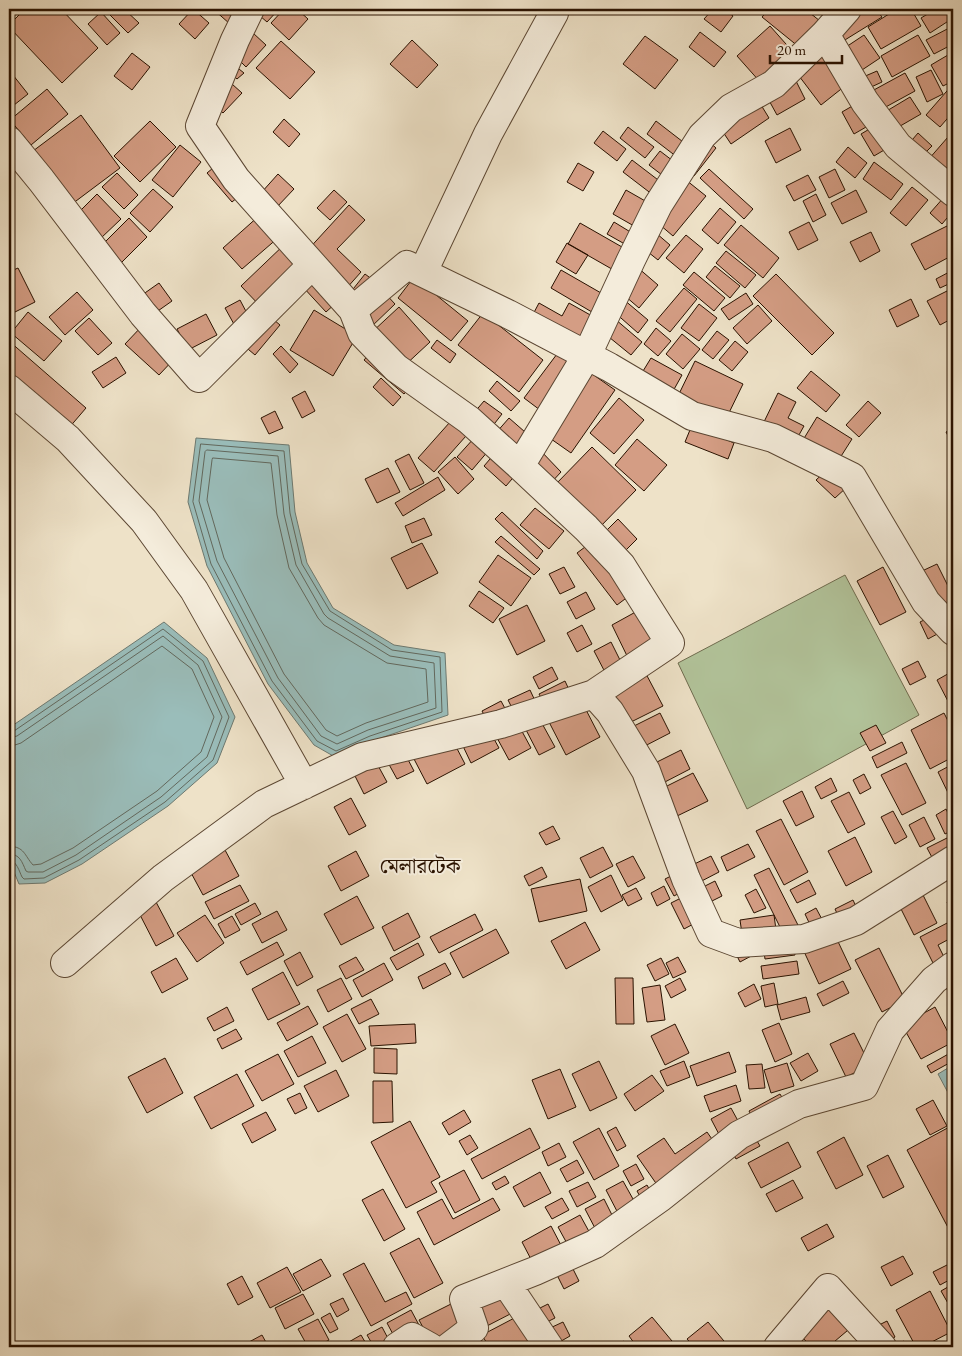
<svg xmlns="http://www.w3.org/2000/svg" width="962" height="1356" viewBox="0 0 962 1356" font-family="'EB Garamond','Noto Serif Bengali',serif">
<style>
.green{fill:#b2c49b;stroke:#6e6b4e}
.water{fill:#9abdba;stroke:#6d7970}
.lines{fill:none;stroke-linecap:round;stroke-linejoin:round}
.shore{stroke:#62685d;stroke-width:1}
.building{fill:#d49d84;stroke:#2a1200}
.minor-casing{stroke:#5b4632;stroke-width:30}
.minor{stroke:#f4ecdb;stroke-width:28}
.labels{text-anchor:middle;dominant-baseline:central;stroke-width:4;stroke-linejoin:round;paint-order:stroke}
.quarter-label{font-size:21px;fill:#2a1200;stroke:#f4ecdb}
</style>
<rect width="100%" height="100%" fill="#eee2c8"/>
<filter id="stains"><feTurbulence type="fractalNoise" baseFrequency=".004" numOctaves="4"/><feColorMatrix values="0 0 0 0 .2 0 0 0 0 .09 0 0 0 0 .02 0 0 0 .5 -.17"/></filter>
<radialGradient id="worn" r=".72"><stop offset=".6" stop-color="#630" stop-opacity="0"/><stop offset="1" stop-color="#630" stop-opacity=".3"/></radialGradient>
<path class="green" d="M845 575 919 715 747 809 678 663Z"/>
<path class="water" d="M196 438 289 445 295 512 307 563 333 608 394 645 445 653 448 715 372 741 335 757 314 745 268 684 207 566 188 502Z
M164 622 207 658 235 717 217 763 168 806 82 864 45 883 19 884 9 860V728Z
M953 1065V1102L938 1074Z"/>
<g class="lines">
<path class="shore" d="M201 444 284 451 290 513 302 564 330 611 392 650 440 657 442 712 370 736 336 751 317 741 272 681 211 564 193 502Z
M207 450 278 456 284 514 296 565 324 614 328 618 390 656 434 663 436 708 368 730 337 744 321 736 278 678 217 561 199 501 205 452Z
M213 458 271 463 277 515 289 568 318 618 324 625 387 663 426 669 428 702 366 723 337 736 326 730 284 674 224 558 207 500 212 460Z
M9 732 14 731 163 629 203 661 229 717 213 760 165 802 79 860 44 878 24 879 22 877C19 871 17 861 9 860
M9 738 17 736 163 636 198 665 222 717 207 757 161 797 76 855 43 872H28L26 871C22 862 20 854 9 854
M9 746 15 745 21 743 162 646 192 669 214 717 201 752 157 791 73 848 41 864 33 865C24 855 25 847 9 846"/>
</g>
<path class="building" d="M9 9H18L10 18Z
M25 9H61L98 48 62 83 9 27V25Z
M104 9H124L139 23 128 33Z
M193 9 209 23 195 39 179 24Z
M213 9H234L239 14 230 24Z
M252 9H279L267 22Z
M284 9H297L308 19 289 40 271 23Z
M713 9H724L733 16 721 32 704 19Z
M769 9H805L820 21 799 47 762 17Z
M865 9H876L882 17 840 43 832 30Z
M897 9H911L921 26 881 49 868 27Z
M936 9H952L953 11V18L930 33 921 18Z
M101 12 120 33 107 45 88 24Z
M770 26 794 53 761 83 737 56Z
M953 26V44L934 54 926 40Z
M700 32 726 52 714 67 689 47Z
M253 33 266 45 246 67 233 54Z
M864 35 880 58 859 72 843 49Z
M918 35 930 56 892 77 881 56Z
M645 36 678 60 655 89 623 64Z
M412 40 438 65 417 88 390 64Z
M281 41 315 72 290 99 256 68Z
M826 50 850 82 821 105 796 72Z
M953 52V81L943 86 931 65Z
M132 53 150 67 132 90 114 76Z
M234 65 244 73 237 79 228 71Z
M9 70 28 94 9 109Z
M931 70 943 94 927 102 916 77Z
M877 71 882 82 869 88 863 77Z
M905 73 915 91 882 109 872 91Z
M795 79 805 99 777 115 766 95Z
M232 84 242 93 223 113 213 104Z
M953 84V112L940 127 926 115Z
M47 89 68 114 31 145 10 120Z
M910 97 921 114 895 129 885 112Z
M758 100 769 118 731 144 719 126Z
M861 101 873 123 854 134 842 112Z
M81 115 120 168 72 204 33 151Z
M284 119 300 134 289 147 273 132Z
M150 121 176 147 140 182 114 156Z
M656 121 687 145 677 157 647 134Z
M878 124 891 146 874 156 861 134Z
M628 127 654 147 645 158 620 138Z
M790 128 801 150 776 163 765 141Z
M603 131 626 149 617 161 594 143Z
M918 133 932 146 920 158 907 146Z
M948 137 953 142V176L928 160Z
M707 140 716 148 694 176 685 168Z
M180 145 201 162 173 197 152 180Z
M848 147 867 163 855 178 836 162Z
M660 151 677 164 666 178 649 165Z
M632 160 666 186 657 198 623 172Z
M874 162 903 184 891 200 863 179Z
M219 163 244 192 232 202 207 173Z
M578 163 594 172 583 191 567 182Z
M709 169 753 209 744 219 700 178Z
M835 169 845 190 829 198 819 177Z
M117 173 138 195 124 209 102 187Z
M278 174 294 189 276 208 261 193Z
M808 175 816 190 794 201 786 186Z
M686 180 706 196 673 236 653 219Z
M912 187 928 200 906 226 890 213Z
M153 189 173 207 150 232 130 213Z
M334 190 347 202 330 220 317 208Z
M626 190 647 202 634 226 613 214Z
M856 190 867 212 842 224 831 203Z
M97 194 121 219 100 239 77 214Z
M816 194 826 215 813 222 803 201Z
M945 196 953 204V211L942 224 930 213Z
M349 205 365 220 337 249 361 272 345 290 305 253Z
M720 208 736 222 718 244 702 230Z
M260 215 279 237 242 269 223 248Z
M129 218 147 237 120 264 102 245Z
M614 222 637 236 630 247 607 234Z
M809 222 818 240 798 250 789 232Z
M580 223 629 251 617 272 568 244Z
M953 223V255L925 270 911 244Z
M741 225 779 258 763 278 724 245Z
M871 232 880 251 860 262 850 242Z
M656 233 670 245 658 260 643 248Z
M686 235 703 249 684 273 666 258Z
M287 242 308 264 262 308 241 286Z
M567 243 588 255 576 274 556 262Z
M726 251 756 275 745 288 716 263Z
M715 266 740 286 730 298 706 277Z
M637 267 658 285 639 308 618 290Z
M18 268 35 302 9 315V272Z
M561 270 608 297 597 315 551 288Z
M953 270V282L940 288 936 279Z
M694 272 725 298 714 311 683 285Z
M365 274 373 280 346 298Z
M776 274 834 333 812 355 753 296Z
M313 276 337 302 326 312 302 286Z
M414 277 468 321 451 341 398 298Z
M159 283 172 301 155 313 142 295Z
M684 288 697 299 670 332 656 321Z
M382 290 395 304 370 328 357 314Z
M947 291 953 304V318L940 325 927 301Z
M77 292 93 310 65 335 49 317Z
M746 293 753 304 729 320 721 309Z
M623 299 648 320 638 333 613 311Z
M911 299 919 316 897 327 889 310Z
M240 300 250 319 235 326 225 308Z
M539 303 562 316 569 303 601 321 584 351 530 320Z
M699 304 717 318 699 341 681 328Z
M758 305 772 321 747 344 733 328Z
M399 307 430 342 402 368 371 333Z
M314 310 357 336 333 376 290 350Z
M28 312 62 341 44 361 11 333Z
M483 313 543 360 519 392 458 345Z
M206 314 217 335 188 350 177 329Z
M267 314 280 325 255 355 242 344Z
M89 318 112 343 98 355 75 331Z
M615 319 642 342 631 355 604 333Z
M143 325 176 357 159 375 125 344Z
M656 328 671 341 658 356 644 344Z
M717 331 729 340 713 359 702 350Z
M682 334 700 349 683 369 666 354Z
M437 340 456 354 450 363 431 348Z
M9 341 86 408 68 429 9 378Z
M735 341 748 352 732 371 719 360Z
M281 346 298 364 290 373 273 354Z
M560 350 580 365 544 413 524 398Z
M372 351 412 385 404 394 364 360Z
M116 357 126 373 103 388 92 372Z
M651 358 682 375 672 393 640 376Z
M695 361 743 384 725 421 677 398Z
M588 371 615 390 571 453 544 434Z
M811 371 840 395 826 412 797 388Z
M381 378 401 397 393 406 373 387Z
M497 381 520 401 511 411 489 391Z
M305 391 315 411 302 418 292 398Z
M778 393 796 402 788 418 804 426 795 442 762 426Z
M619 398 644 420 614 454 590 433Z
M484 401 502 414 491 428 473 414Z
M868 401 881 413 859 437 846 425Z
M275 411 283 428 269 434 261 418Z
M817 417 852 439 838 461 803 440Z
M509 418 533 439 519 455 495 434Z
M450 422 466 436 434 472 418 458Z
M692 425 734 443 728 459 685 442Z
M953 428V445L946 432Z
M475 437 489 450 472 470 457 457Z
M637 439 667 465 644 491 615 465Z
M592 447 636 490 598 529 554 486Z
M539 449 561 472 549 485 526 462Z
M496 452 518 472 506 486 484 466Z
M409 454 424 483 410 490 395 461Z
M455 457 474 479 458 494 438 472Z
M388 468 400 492 377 503 365 479Z
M829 468 847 487 835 498 816 480Z
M438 477 445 490 403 516 395 503Z
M535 508 564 531 549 549 520 525Z
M502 512 543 551 537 559 495 519Z
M424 518 432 535 412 543 405 526Z
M618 519 637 539 620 556 601 536Z
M501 536 540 569 534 575 495 542Z
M593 541 633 593 617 605 577 553Z
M422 543 438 573 407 589 391 558Z
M498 555 531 578 511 606 479 582Z
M937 564 953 596V609L944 614 922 571Z
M564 567 575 587 560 594 549 574Z
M883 567 906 612 880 625 857 581Z
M479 591 504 608 493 623 469 606Z
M586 592 595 609 576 619 567 602Z
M527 605 545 641 517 655 499 619Z
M641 609 660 646 630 662 612 625Z
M932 616 941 632 928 639 920 622Z
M582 625 592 644 577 652 567 633Z
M611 642 624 668 607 676 594 651Z
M918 661 926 677 910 685 902 669Z
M552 667 558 679 539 689 533 677Z
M953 671V711L937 680Z
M645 672 663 706 623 726 606 692Z
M565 681 571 694 546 707 539 694Z
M530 690 537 705 516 716 508 700Z
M501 701 508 714 489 724 482 711Z
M583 704 600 737 566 755 549 722Z
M660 713 670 733 639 749 628 729Z
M944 713 953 731V757L930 769 911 730Z
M539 718 555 747 539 755 524 726Z
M518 724 531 748 509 760 496 736Z
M876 725 886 743 870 751 860 733Z
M489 730 499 748 471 763 462 744Z
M452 739 465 764 427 784 414 759Z
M902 742 907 753 877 768 872 757Z
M403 750 414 771 397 779 386 759Z
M681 750 690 769 661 784 651 765Z
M375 760 387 782 364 794 353 772Z
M906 763 926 803 902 815 881 775Z
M953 764V795L950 797 938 772Z
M693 773 708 801 675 817 661 789Z
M864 774 871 788 860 794 853 780Z
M831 778 837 791 821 799 815 787Z
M802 791 814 817 796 826 783 801Z
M849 792 865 824 848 833 831 801Z
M351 798 366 826 349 835 334 807Z
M946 809 953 823V830L945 834 936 815Z
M893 811 907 837 895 844 881 817Z
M924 817 935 839 920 847 909 825Z
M781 819 808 872 784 885 756 831Z
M553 826 560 839 546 845 539 833Z
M953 835V854L935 863 927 848Z
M855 837 872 872 846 886 828 851Z
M748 844 755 857 727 871 721 857Z
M603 847 613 866 590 878 580 858Z
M225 850 239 876 203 895 189 869Z
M356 851 369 876 341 891 328 866Z
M633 856 645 878 628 887 616 864Z
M711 856 719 872 694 885 686 868Z
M542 867 547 877 529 886 524 876Z
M769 868 800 929 785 937 754 875Z
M679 872 687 889 674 896 665 879Z
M611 875 623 900 601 912 588 887Z
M580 879 587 911 539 922 531 889Z
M809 880 816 894 797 903 790 890Z
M715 881 722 896 704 905 697 890Z
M240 885 249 901 214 919 205 902Z
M664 886 670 899 657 906 651 893Z
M636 888 642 899 628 906 622 895Z
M756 889 766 908 754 913 745 895Z
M921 891 937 923 914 935 898 903Z
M687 895 701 920 684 929 671 903Z
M357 896 374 928 341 945 324 914Z
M953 898V914L947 902Z
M853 900 859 913 841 922 835 909Z
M156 902 174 936 156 946 138 911Z
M255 903 261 914 241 925 235 914Z
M816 908 825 925 813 931 805 914Z
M277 911 287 930 262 943 252 924Z
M408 913 420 937 394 951 382 927Z
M475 914 483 930 439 953 430 937Z
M205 915 224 943 197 962 177 933Z
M774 915 777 937 743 941 740 920Z
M232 916 240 930 225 938 218 924Z
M953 920V937L938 945 945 959 934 965 920 937Z
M585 922 600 950 566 969 551 941Z
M496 929 509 953 463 978 450 953Z
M833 931 851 969 819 984 801 945Z
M793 941 795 955 765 959 763 945Z
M277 942 284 955 247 975 240 962Z
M418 943 424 955 397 970 390 958Z
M879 948 905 1000 882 1012 855 960Z
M300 952 313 977 297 986 284 961Z
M735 952 753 955 740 962Z
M356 957 364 970 346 979 339 966Z
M678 957 686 972 673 978 666 963Z
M176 958 188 979 162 993 151 972Z
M661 958 669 974 655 981 647 965Z
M797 961 799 974 763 979 761 966Z
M384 963 393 980 362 997 353 980Z
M445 963 451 974 423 989 418 977Z
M283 972 300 1004 268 1020 252 989Z
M341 978 352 999 328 1012 317 990Z
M615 978H633L634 1024H616Z
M680 978 686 990 671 998 665 986Z
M953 978V1001L944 983Z
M843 981 849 993 823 1006 817 994Z
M774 983 778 1004 765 1007 761 986Z
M754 984 761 999 745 1007 738 993Z
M660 985 665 1020 647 1022 642 988Z
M806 997 810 1012 781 1020 777 1005Z
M371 999 379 1014 359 1024 351 1009Z
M308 1006 318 1024 287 1041 277 1023Z
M227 1007 234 1021 214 1031 207 1018Z
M935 1007 953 1042 921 1059 902 1025Z
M347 1014 366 1049 342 1062 323 1027Z
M779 1023 792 1054 775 1062 762 1030Z
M415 1024 416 1043 371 1046 369 1026Z
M675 1024 689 1053 665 1065 651 1036Z
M236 1029 242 1039 222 1049 217 1039Z
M854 1033 870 1065 846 1077 830 1044Z
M312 1036 326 1063 298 1077 284 1051Z
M374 1048 397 1049V1074L374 1073Z
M729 1052 736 1072 697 1086 690 1066Z
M952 1052 953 1056V1061L931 1073 927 1066Z
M808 1053 818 1071 801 1081 790 1063Z
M278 1054 294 1084 262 1101 245 1071Z
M165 1058 183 1093 147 1113 128 1077Z
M599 1061 617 1098 590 1111 572 1074Z
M684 1061 690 1077 667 1086 660 1071Z
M787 1063 794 1086 771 1093 764 1070Z
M762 1064 765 1088 749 1089 746 1065Z
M560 1069 576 1107 548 1119 532 1080Z
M336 1070 349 1096 318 1112 304 1086Z
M237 1074 254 1106 211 1129 194 1097Z
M652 1075 664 1091 635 1111 624 1094Z
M373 1081H392L393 1122 373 1123Z
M736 1085 741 1101 710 1112 704 1096Z
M300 1093 307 1108 295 1114 287 1099Z
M780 1094 787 1106 755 1123 749 1111Z
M933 1100 947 1126 930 1135 916 1109Z
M731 1108 743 1130 722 1140 711 1119Z
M464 1110 471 1122 449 1135 442 1123Z
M266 1112 276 1130 252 1143 242 1124Z
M410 1121 440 1177 431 1182 437 1192 406 1208 371 1142Z
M953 1125V1237L907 1150Z
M616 1127 626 1146 617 1151 607 1132Z
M530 1128 540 1148 482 1179 471 1159Z
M599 1128 619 1166 594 1180 573 1142Z
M707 1132 719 1149 660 1189 637 1156 664 1138 675 1154Z
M753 1134 760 1146 736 1159 729 1146Z
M470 1135 478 1148 467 1155 459 1141Z
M844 1137 863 1175 836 1189 817 1152Z
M788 1142 801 1167 761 1188 748 1163Z
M559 1143 566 1157 548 1166 542 1152Z
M888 1155 904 1187 883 1198 867 1166Z
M577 1160 584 1173 567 1182 560 1169Z
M636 1164 644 1179 631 1186 623 1171Z
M464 1170 480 1200 455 1213 439 1183Z
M540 1172 551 1193 524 1207 513 1187Z
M505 1176 509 1183 496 1190 492 1183Z
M793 1180 803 1198 776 1212 766 1194Z
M623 1181 638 1208 620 1217 606 1190Z
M588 1182 596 1197 577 1207 569 1191Z
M647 1185 653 1196 643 1202 637 1191Z
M383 1189 405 1229 384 1241 362 1200Z
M493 1198 500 1210 434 1245 417 1212 442 1199 453 1219Z
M562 1198 569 1210 552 1219 545 1207Z
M604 1199 616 1223 597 1232 585 1209Z
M580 1215 592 1237 570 1249 558 1227Z
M827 1224 834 1237 808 1251 801 1238Z
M551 1226 564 1251 535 1267 522 1242Z
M419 1238 443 1283 414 1298 390 1253Z
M903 1256 913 1274 891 1286 881 1267Z
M321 1259 331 1276 303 1291 293 1274Z
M569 1261 579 1281 564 1289 554 1269Z
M364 1263 385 1302 406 1292 412 1304 371 1326 343 1274Z
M951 1263 953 1266V1278L940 1285 933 1272Z
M287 1267 301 1292 270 1308 257 1283Z
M242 1276 253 1297 238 1305 227 1284Z
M953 1284V1303L949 1305 941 1291Z
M504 1290 516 1311 485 1327 474 1306Z
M930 1291 951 1332 922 1347H916L896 1310Z
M303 1294 314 1314 285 1329 275 1308Z
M343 1298 349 1310 337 1317 330 1304Z
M832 1299 854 1325 828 1347H811L796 1330Z
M453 1303 466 1327 432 1344 419 1320Z
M548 1304 555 1318 541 1325 534 1311Z
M411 1310 419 1325 395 1338 387 1323Z
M330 1313 338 1329 330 1333 321 1318Z
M522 1314 538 1343 530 1347H489L482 1335Z
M652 1317 672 1341 663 1347H637L629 1336Z
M318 1319 329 1340 316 1347H308L298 1329Z
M887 1321 895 1337 882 1345 873 1328Z
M563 1322 570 1336 556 1344 548 1329Z
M708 1322 729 1347H694L687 1339Z
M382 1327 392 1346 390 1347H374L367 1335Z
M262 1335 268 1346 265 1347H252L249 1342Z
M361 1335 368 1347H340Z
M624 1341 628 1347H615Z
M904 1341 907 1347H893Z"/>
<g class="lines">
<g class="minor-casing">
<path id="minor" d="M250 9 235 40 200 126 236 179 353 310 407 265 508 314 609 367 692 416 773 438 852 477 926 602 953 631
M847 9 825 34 865 102 898 146 953 192
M9 141 41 180 143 314 199 378 312 265
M423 272 488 134 554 13 555 9
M353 310 362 333 396 368 469 420 520 466 587 355 631 260 658 205 702 136 731 108 774 84 825 34
M9 389 68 439 144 521 194 590 304 785
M594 694 610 712 646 771 686 879 711 933 738 943 804 939 856 921 953 860
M65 963 163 878 264 804 362 757 501 724 594 694 670 643 621 565 586 528 520 466
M506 1283 549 1347
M397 1347 412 1337 430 1347
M449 1347 474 1328 464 1299 535 1271 595 1244 661 1197 739 1135 799 1104 864 1086 890 1030 934 980 953 966
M778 1347 828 1288 882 1347"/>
</g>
<use href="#minor" class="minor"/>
</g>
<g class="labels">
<g class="quarter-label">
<text x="420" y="865">মেলারটেক</text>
</g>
</g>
<rect width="962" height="1356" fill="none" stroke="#eee2c8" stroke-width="30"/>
<rect x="10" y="10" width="942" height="1336" fill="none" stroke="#2a1200" stroke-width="2.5"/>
<rect x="15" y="15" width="932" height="1326" fill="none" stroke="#2a1200"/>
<path d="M770 55v8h72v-8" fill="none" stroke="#2a1200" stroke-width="2.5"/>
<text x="777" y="55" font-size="15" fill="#2a1200" stroke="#f4ecdb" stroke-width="4" paint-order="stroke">20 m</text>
<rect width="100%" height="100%" filter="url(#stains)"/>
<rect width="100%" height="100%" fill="url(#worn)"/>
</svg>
